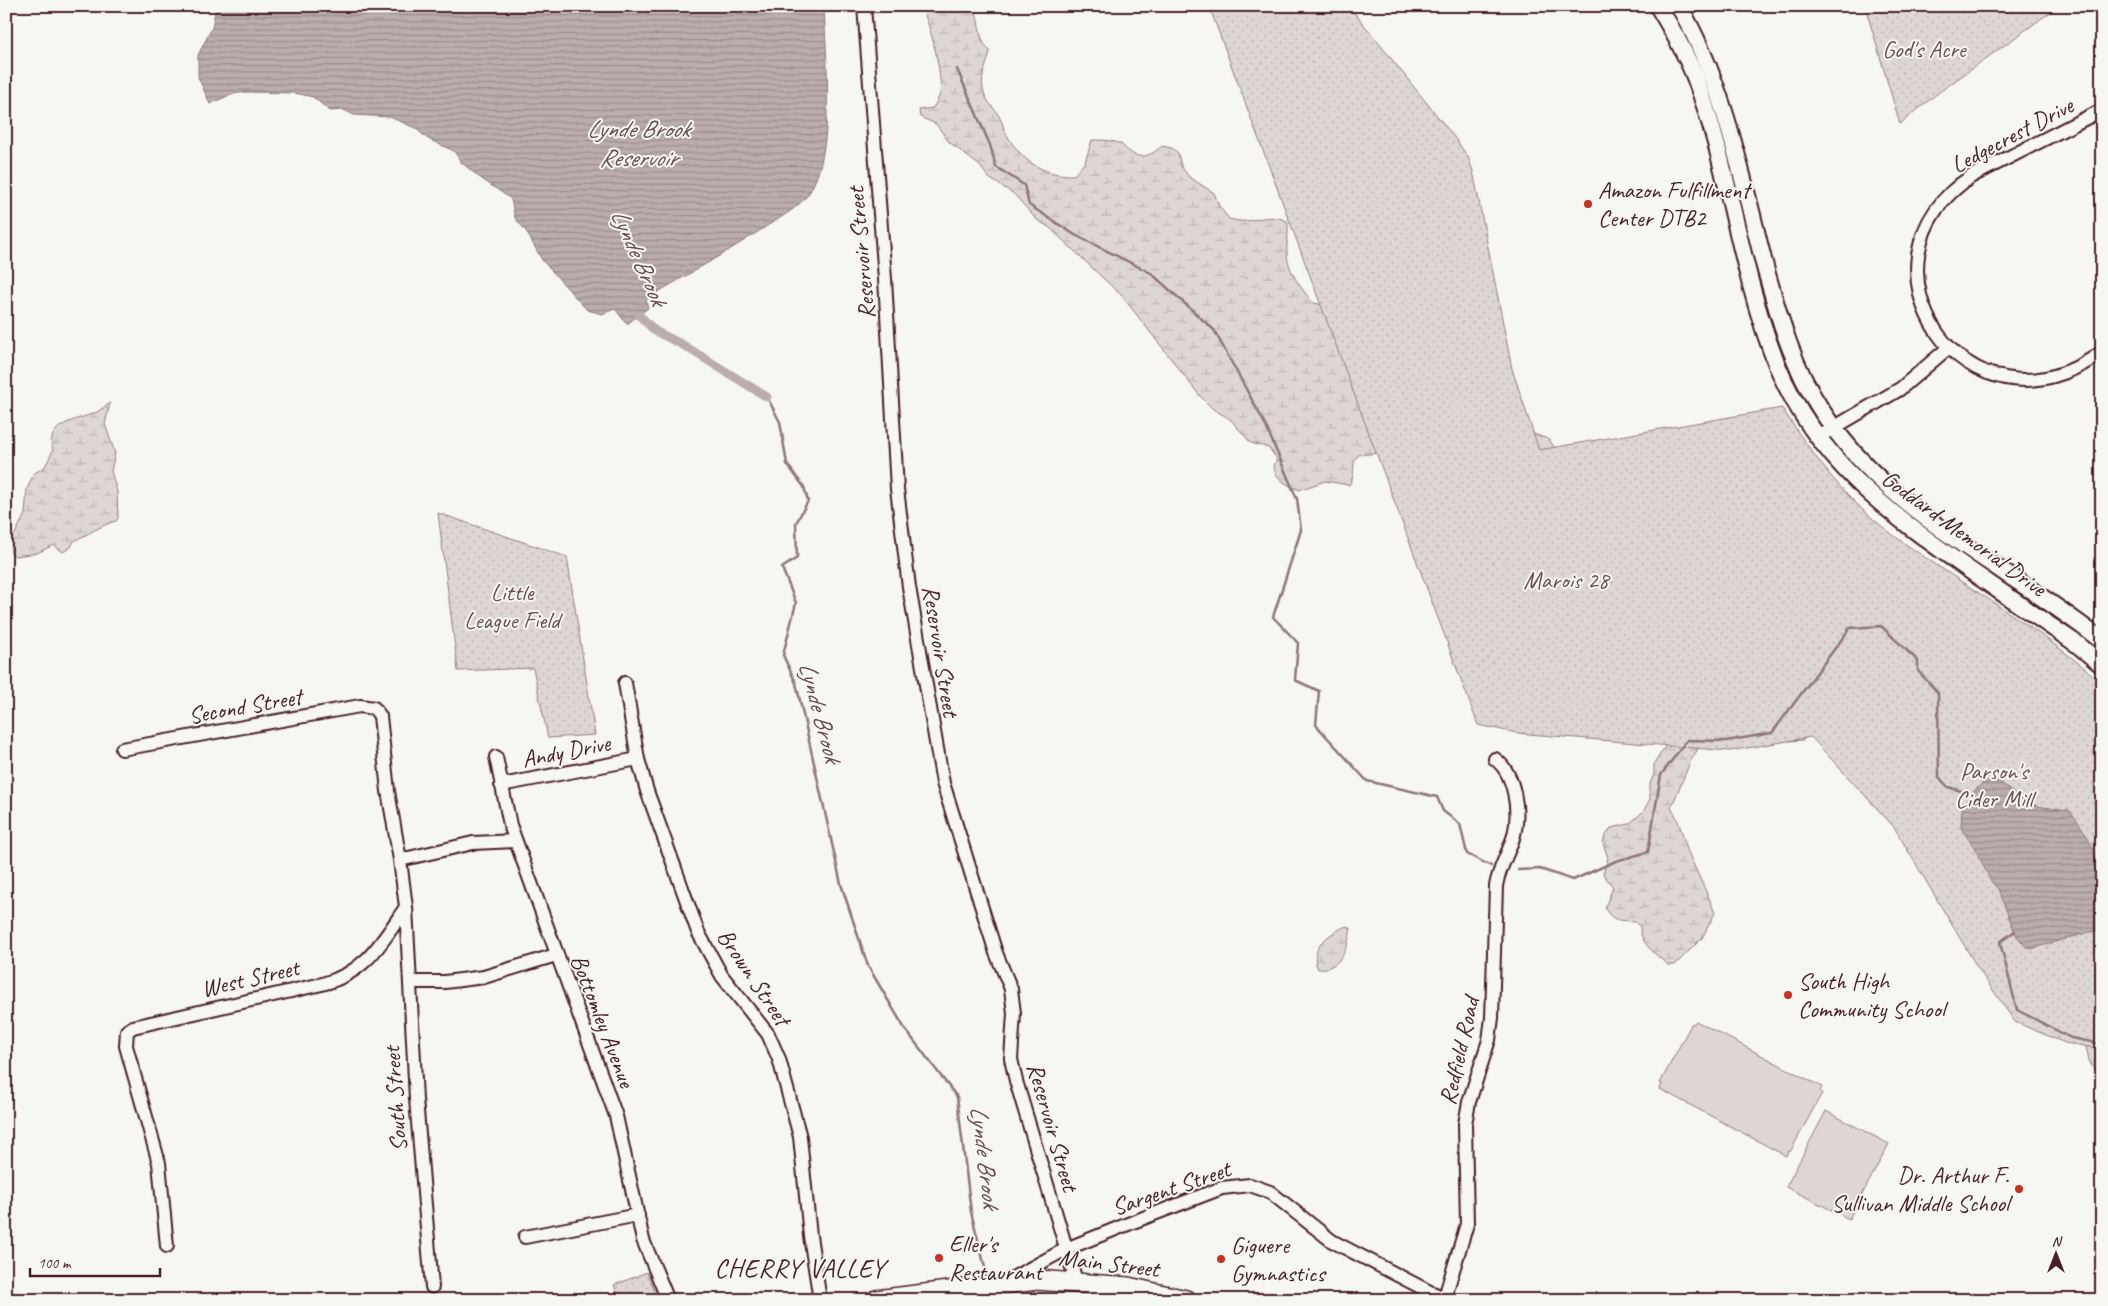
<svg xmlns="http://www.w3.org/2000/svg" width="2108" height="1306" viewBox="0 0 2108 1306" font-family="Caveat,sans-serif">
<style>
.green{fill:#ddd6d5;stroke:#947a80}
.wetland{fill:url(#wetland-marsh);stroke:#947a80}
.park{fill:url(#park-dots);stroke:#947a80}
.water{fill:url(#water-rules);stroke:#8e747a}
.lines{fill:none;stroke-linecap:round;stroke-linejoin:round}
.stream{stroke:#8e747a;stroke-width:2.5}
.canal{stroke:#bbadae;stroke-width:9}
.minor-casing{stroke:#4a1f2b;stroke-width:16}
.major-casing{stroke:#4a1f2b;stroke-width:20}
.highway-casing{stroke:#4a1f2b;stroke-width:22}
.minor{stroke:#f6f6f2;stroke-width:12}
.major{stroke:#f6f6f2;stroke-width:16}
.highway{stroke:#f6f6f2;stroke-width:19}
.poi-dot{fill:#c8321e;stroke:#f6f6f2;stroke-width:2}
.labels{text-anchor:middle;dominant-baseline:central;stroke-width:4;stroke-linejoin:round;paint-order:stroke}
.park-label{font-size:24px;fill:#6f4d56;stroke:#f6f6f2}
.street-label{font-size:24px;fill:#4a1f2b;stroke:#f6f6f2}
.poi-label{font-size:24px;fill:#4a1f2b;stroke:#f6f6f2;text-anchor:start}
.water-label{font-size:25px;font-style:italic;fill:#6c4a52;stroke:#f6f6f2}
.quarter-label{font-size:26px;letter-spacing:1px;fill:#4a1f2b;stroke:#f6f6f2}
</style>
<defs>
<pattern id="wetland-marsh" width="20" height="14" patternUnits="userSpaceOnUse" patternTransform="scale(1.25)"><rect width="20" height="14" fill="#ddd6d5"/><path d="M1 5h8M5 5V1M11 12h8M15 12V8" fill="none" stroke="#bfb7b7"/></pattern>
<pattern id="park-dots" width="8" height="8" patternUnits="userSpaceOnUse" patternTransform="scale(1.25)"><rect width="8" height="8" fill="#ddd6d5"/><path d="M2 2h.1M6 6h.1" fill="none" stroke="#bfb7b7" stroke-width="1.8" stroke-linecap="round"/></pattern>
<pattern id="water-rules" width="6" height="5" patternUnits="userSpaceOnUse" patternTransform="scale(1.25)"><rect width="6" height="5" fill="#bbadae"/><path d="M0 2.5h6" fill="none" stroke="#9a8c8e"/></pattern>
</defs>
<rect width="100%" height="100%" fill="#f6f6f2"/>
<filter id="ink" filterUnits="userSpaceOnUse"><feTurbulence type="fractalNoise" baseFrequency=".02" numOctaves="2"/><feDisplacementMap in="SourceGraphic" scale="10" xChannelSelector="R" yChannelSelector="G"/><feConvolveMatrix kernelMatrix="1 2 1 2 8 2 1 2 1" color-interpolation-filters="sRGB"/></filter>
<g filter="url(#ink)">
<path class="green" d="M1696 1021 1822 1087 1820 1091 1822 1093 1790 1152 1788 1151 1786 1156 1660 1089 1662 1084 1660 1083 1692 1023 1694 1024Z
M1826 1111 1889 1144 1849 1219 1786 1187Z"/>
<path class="wetland" d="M921 6H974C980 19 978 42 990 51 988 63 980 76 983 89 985 101 995 108 1000 118 1002 122 1003 126 1004 129 1018 159 1042 176 1074 175L1085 162 1092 140C1102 140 1112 140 1121 144 1124 146 1126 150 1130 152 1141 161 1153 154 1162 146L1172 148 1178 153 1181 166 1189 177 1214 193 1219 206 1229 219C1234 220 1241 222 1246 221 1259 219 1274 214 1287 221 1290 229 1286 242 1287 252 1287 271 1302 289 1313 303L1324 305 1522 430 1548 439 1561 455 1380 453 1358 455C1350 465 1357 474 1349 485L1325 481 1299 490C1286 485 1267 474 1277 459L1269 448 1251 443 1230 419 1213 409 1200 396 1122 296 1050 228 1036 219 1014 194 989 178 980 166 949 142 936 124 920 117 919 110 933 108C935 104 939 98 940 94 943 75 930 23 921 6Z
M110 403 105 424 115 453 111 471 117 492 118 518 116 521C108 522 84 536 74 541L71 547 63 552 54 545 37 553 15 556 10 552 9 540 15 534 25 514 27 489 34 473 45 467 53 450C44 423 79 420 97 412 101 409 106 406 110 403Z
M1818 726 1803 740 1789 741 1775 734 1701 744 1691 760 1671 808C1682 824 1683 842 1691 859 1699 877 1708 894 1715 913L1702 938 1675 965H1668C1656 954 1640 944 1640 927L1634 921C1619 920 1611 922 1605 907L1613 887 1603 874 1608 858 1603 843 1605 837 1611 828 1629 824 1643 812 1650 799V784L1654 774V764L1671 737Z
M1346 926 1351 928C1348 947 1342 969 1318 969 1308 948 1329 934 1346 926Z
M2102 1036V1076L2090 1065 2084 1037Z"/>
<path class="park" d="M1209 6H1349L1454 137 1468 157 1473 171 1512 369 1539 450 1782 408C1803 440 1824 471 1851 498 1876 525 1908 546 1938 566 1993 603 2052 638 2102 683V1049L2065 1043 2015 1022 1977 967 1894 827 1811 737 1730 751 1517 733 1478 725Z
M1865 6H2059L1938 93 1900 124Z
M438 513 567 557 595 735 548 738 533 668 458 671Z
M647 1272 658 1300H601L617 1292 614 1285Z"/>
<path class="water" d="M216 6H824C826 56 836 151 809 193 799 208 779 218 764 228 727 252 689 274 651 296L646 300 648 308 627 324 615 309 602 314 587 310 542 260 526 231 515 218 511 199 479 177 461 162 454 151 428 139 415 128 390 117 354 115 344 110 330 111 313 97 295 93 247 92 232 94 210 104 198 77V55L212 28Z
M1996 781C2007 785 2012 793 2022 800 2034 808 2055 808 2069 810 2083 826 2099 856 2102 876 2104 893 2102 911 2102 927L2100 929 2031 949 2025 946 2015 933 1998 889 1991 881 1974 847 1961 828 1962 809 1971 794 1984 782Z"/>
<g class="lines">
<path class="stream" d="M957 69 990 145 996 167 1024 185 1029 205 1075 235 1151 273 1214 330 1264 422 1297 499 1301 530 1273 617 1298 643 1295 680 1319 691 1316 725 1367 781 1437 797 1443 811 1460 824 1467 854 1491 866
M767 397 780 422 787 464 804 487 808 501 796 523 797 558 782 568 796 603 783 655 796 683 841 884 868 966 905 1029 957 1097 971 1212 988 1279
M1518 870 1540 869 1573 880 1616 861 1648 852 1661 775 1687 740 1726 741 1772 733 1850 628 1881 626 1918 661V671L1938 693 1939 777 1948 787 1974 795
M2015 931 2000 942 2017 1010 2071 1038 2102 1044
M995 1293 998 1300"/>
<path class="canal" d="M639 315 655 331 683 345 767 397"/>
<g class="minor-casing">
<path id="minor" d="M864 6 885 279 897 489 909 587 943 783 996 953 1011 989 1014 1013 1011 1059 1016 1081 1076 1281
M2102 110 1972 176C1842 261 1966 451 2102 352
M1818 437 1900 389 1948 348
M625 683 638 759 647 791 698 932 722 976 768 1034 779 1059 800 1137 810 1236 820 1300
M122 749 360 706 374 708 380 716 388 791 400 860
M496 757 510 825 616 1116 643 1240 668 1300
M501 785 638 759
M406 907 416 1099 432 1287
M410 982H445L484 977 556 955
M525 1237 638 1215
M167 1246 159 1163 126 1046 127 1031 133 1027 322 984C366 973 382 942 406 907L400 860 473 843 515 841
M1009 1280 1066 1249 1133 1222 1222 1188 1250 1185 1270 1192 1332 1241 1430 1292 1450 1300
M1444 1300 1467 1224 1465 1124 1469 1102 1489 1040 1492 1018 1496 886C1499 867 1509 853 1514 835 1520 812 1515 773 1495 759"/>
</g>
<g class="major-casing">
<path id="major" d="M1658 6C1672 29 1685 52 1695 77 1730 170 1740 273 1777 365 1815 459 1889 513 1968 569 2004 594 2040 619 2077 644L2102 665
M1679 6C1725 85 1742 179 1765 267 1779 316 1792 365 1820 408 1887 514 2007 565 2102 641"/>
</g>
<g class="highway-casing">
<path id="highway" d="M876 1300 1037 1280 1128 1287 1186 1300"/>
</g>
<use href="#minor" class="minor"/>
<use href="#major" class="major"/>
<use href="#highway" class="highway"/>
</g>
</g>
<g class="poi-dot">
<circle cx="1588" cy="204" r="5"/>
<circle cx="1788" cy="995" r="5"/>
<circle cx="2019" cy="1189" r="5"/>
<circle cx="939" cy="1258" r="5"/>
<circle cx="1221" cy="1259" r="5"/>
</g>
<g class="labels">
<g class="park-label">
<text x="1924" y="49">God's Acre</text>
<text x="1566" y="580">Marois 28</text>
<text x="512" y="592">Little<tspan x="512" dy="28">League Field</tspan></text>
<text x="1994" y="771">Parson's<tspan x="1994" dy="28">Cider Mill</tspan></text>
</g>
<g class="street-label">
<text transform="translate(2012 135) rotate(-28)">Ledgecrest Drive</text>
<text transform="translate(861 253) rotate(-95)">Reservoir Street</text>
<text transform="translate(1964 533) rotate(36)">Goddard Memorial Drive</text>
<text transform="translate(941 651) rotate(81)">Reservoir Street</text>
<text transform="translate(245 706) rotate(-10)">Second Street</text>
<text transform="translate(566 751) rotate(-11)">Andy Drive</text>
<text transform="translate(754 977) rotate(56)">Brown Street</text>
<text transform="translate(250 978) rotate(-13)">West Street</text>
<text transform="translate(603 1021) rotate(69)">Bottomley Avenue</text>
<text transform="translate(1459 1051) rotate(-77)">Redfield Road</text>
<text transform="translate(395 1099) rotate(-94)">South Street</text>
<text transform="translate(1053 1127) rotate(74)">Reservoir Street</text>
<text transform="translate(1171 1188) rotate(-19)">Sargent Street</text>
<text transform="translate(1109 1263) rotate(7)">Main Street</text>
</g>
<g class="poi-label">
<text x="1598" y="190">Amazon Fulfillment<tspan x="1598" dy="28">Center DTB2</tspan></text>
<text x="1798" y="981">South High<tspan x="1798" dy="28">Community School</tspan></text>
<text x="2009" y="1175" text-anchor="end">Dr. Arthur F.<tspan x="2009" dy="28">Sullivan Middle School</tspan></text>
<text x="949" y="1244">Eller's<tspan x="949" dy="28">Restaurant</tspan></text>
<text x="1231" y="1245">Giguere<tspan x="1231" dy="28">Gymnastics</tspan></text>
</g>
<g class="water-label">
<text x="638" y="129">Lynde Brook<tspan x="638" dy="29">Reservoir</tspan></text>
<text transform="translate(639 257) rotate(66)">Lynde Brook</text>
<text transform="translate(820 712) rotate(75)">Lynde Brook</text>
<text transform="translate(985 1157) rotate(83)">Lynde Brook</text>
</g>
<g class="quarter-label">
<text x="800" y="1268">CHERRY VALLEY</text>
</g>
</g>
<rect width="2108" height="1306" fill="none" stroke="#f6f6f2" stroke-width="25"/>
<rect x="12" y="12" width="2083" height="1281" fill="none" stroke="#4a1f2b" stroke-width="2" filter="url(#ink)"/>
<g transform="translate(2056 1254)" stroke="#f6f6f2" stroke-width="4" paint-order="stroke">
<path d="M0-4L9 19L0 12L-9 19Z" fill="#4a1f2b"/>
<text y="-8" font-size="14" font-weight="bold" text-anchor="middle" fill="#4a1f2b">N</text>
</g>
<path d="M30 1268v8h130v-8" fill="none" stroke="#4a1f2b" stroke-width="2.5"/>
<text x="38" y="1268" font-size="15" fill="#4a1f2b" stroke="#f6f6f2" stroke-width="4" paint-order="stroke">100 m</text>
</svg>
